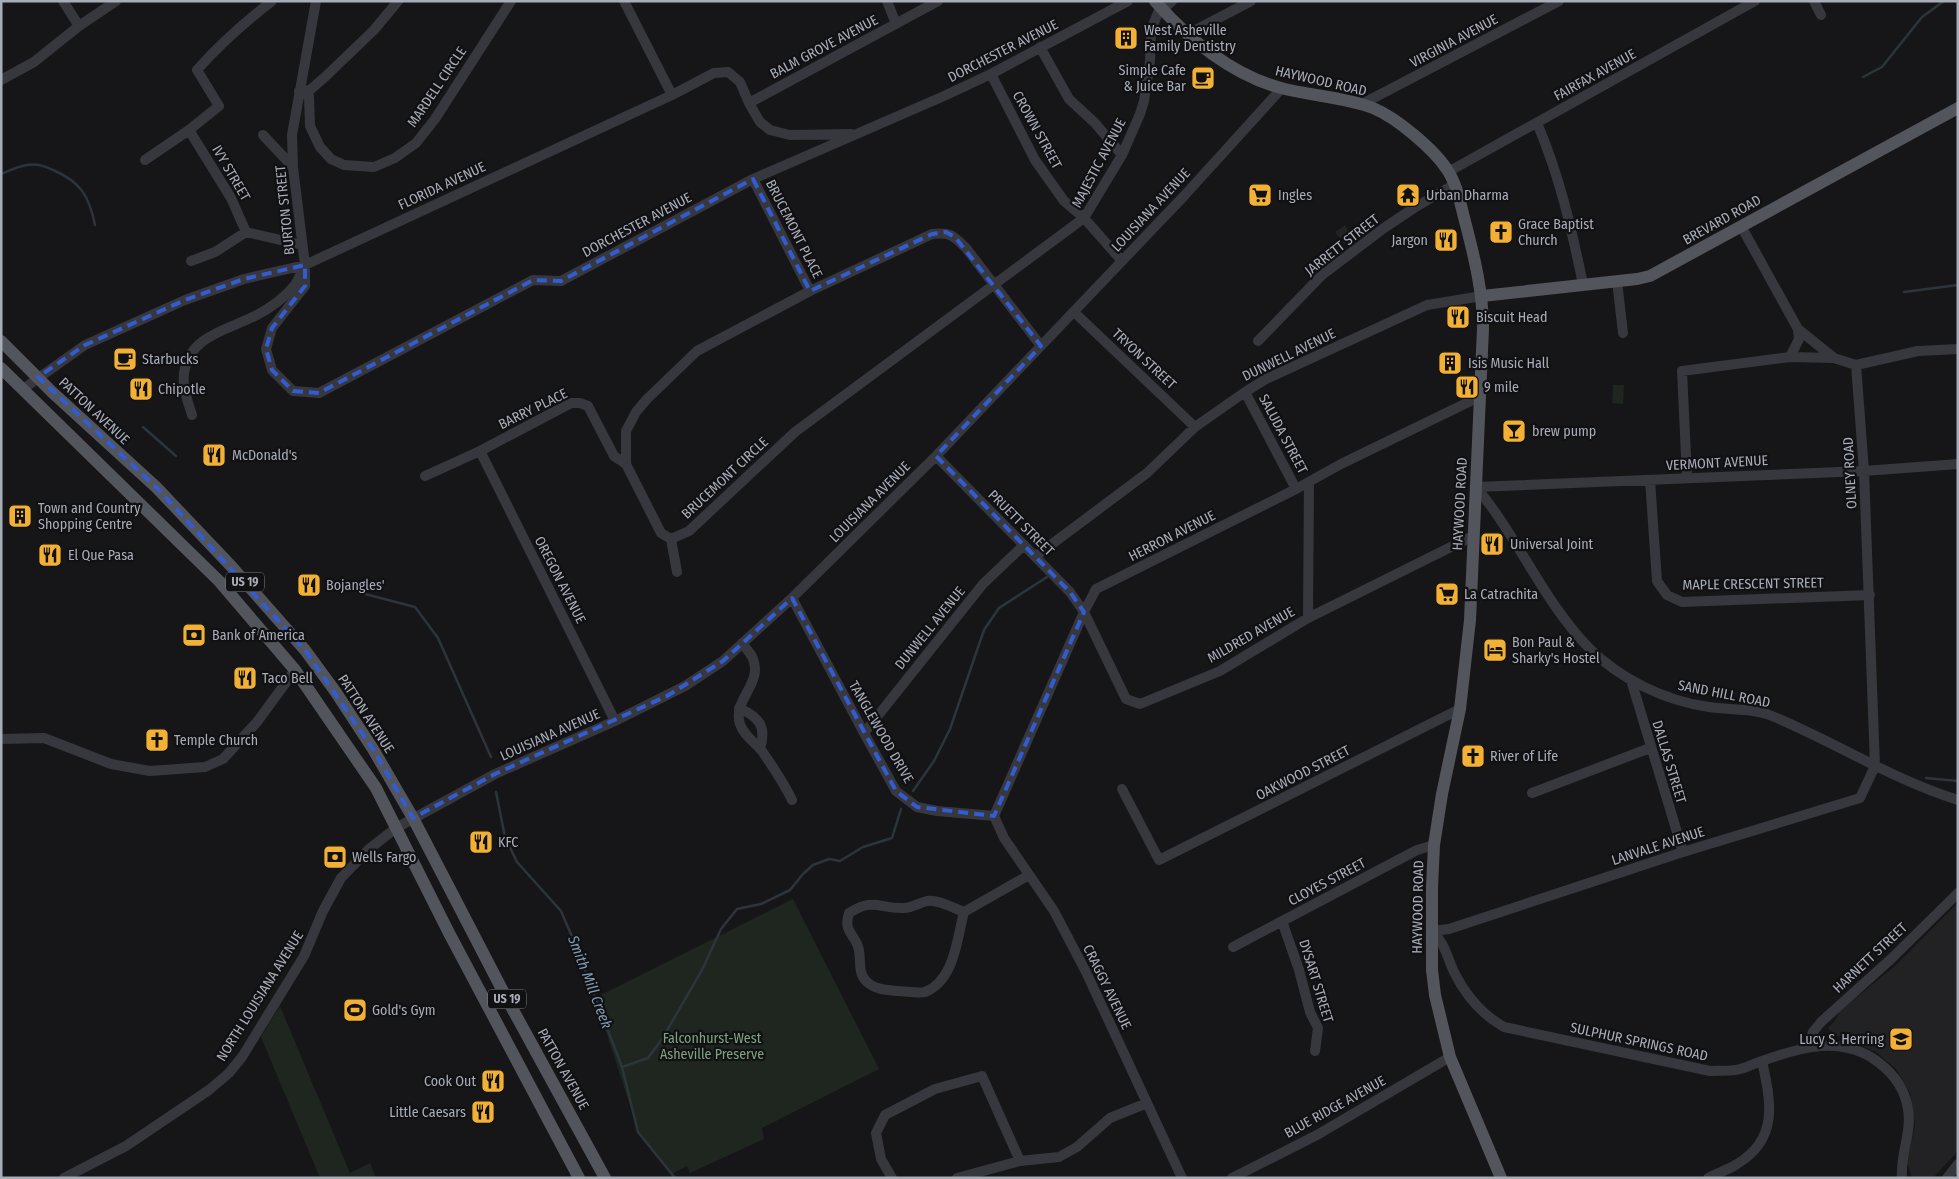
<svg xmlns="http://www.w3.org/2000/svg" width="1959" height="1179" viewBox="0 0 1959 1179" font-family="'Fira Sans Condensed',sans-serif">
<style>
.built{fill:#222225}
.green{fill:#1e261f}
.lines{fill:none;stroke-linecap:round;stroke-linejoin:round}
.stream{stroke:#2c353c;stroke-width:2.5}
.minor{stroke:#37383d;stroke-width:10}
.major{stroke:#53555c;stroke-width:12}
.marked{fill:none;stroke:#325cd3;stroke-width:4;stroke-dasharray:10 6;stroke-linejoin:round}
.labels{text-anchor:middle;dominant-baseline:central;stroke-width:4.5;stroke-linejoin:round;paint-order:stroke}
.shield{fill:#111113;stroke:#7b7e86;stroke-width:1}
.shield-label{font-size:12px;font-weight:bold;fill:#a8adb8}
.poi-label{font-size:14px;fill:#a8adb8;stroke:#111113;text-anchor:start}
.street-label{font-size:14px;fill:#a8adb8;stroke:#111113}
.park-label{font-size:14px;fill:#7fa381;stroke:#111113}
.water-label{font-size:15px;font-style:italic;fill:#7f9bb3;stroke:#111113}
</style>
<rect width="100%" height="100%" fill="#161618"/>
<path class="built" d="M1345 225 1353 237 1344 244 1335 232Z
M1958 903V1151L1933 1178H1912L1907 1162 1915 1125 1910 1093 1896 1069 1876 1052 1835 1035 1828 1028 1834 1022 1840 1011 1895 966Z"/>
<path class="green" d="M1613 385H1624L1623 404 1612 403Z
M793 899 879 1069 762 1128 764 1139 690 1173 687 1166 672 1174 640 1136 595 998Z
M280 1006 350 1173 370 1163 376 1178H320L261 1037Z"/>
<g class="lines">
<path class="stream" d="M1863 77 1882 67 1922 17 1944 1
M1 174C9 171 18 166 27 165 36 163 45 166 53 170 81 182 89 196 95 225
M1904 292 1958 285
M143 427 176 456
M365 594 415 607 438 638 491 757
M1926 778 1958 781
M913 791 934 761 950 729 984 630 999 608 1047 577
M496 792 505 837 517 862 561 911 573 939 622 1067 638 1132 675 1178
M622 1067 648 1058 662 1039 702 970 721 929 737 909 761 904 790 890 803 874 813 865 829 859 840 861 863 847 892 838 901 809"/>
<path class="minor" d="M63 1 79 26
M316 1 292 135 293 167 305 265V286L272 328 266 349 272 370 293 391 319 393 533 280 561 281 753 179 944 96 991 74 1128 1
M624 1 672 95
M887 1 896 24
M1814 1 1821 15
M1162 10 1172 1
M1188 34 1251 1
M1040 47 1069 99 1095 123 1122 155
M991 74 1035 160 1064 201 1084 218 1122 261
M1 80 34 62 79 26 116 1
M299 91 309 96 310 126 320 147 331 159 344 165 374 167 395 158 416 143 435 119 511 1
M299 91 310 90 325 77 374 30 398 1
M749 103 938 1
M1362 104 1559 1
M1537 123C1560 177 1571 227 1583 284
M189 130 231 198 246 232
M263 135 293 167
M145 160 189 130 219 106 197 70C220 44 245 22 272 1
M1448 172 1755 1
M753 179 810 291
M191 261 215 252 246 232 302 245
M1617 281 1623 333
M1074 312 1195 427
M1258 341 1322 275 1384 228 1414 208 1455 184
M1790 357 1799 339 1798 329
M1856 365 1918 351 1958 349
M23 389 85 345 185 300 244 279 305 265 672 95 714 73 728 72 740 82 749 103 760 122 770 130 790 135 851 134
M1245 392 1296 489
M192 415C188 402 182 387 184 373 189 336 227 330 255 316 269 309 285 297 295 285 298 280 301 273 303 268
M480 451 615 721
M936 456 1070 592 1084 612 1126 699 1140 704 1220 671 1308 618 1473 536
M425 476 480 451 571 403H580L588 406 614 456 626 464
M1687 477 1682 371 1790 357 1834 358
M1650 480 1657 581 1667 595 1682 602 1870 595
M1476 487C1518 537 1543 601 1589 648 1620 679 1665 701 1709 707 1729 710 1753 708 1772 716 1835 742 1893 780 1958 800
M1476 487 1864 471 1958 464
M671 539 689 531 795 432 1084 218 1122 155 1140 114 1144 101 1150 61 1151 30 1160 8
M671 539 661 533 626 464V431L636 412 647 399 697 351 810 291 932 234C950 232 953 235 966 248L1041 346
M671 539 677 572
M1036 556 1147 473 1195 427 1245 392 1266 379 1427 305 1482 296
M792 598 864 733 896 791 917 807 937 811 994 816
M1308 618 1309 482
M742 643C745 648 751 653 753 659 763 684 732 700 740 724 744 736 755 742 762 751 773 767 784 783 792 800
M1631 680 1683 852
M739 708C759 717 767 726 760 749
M864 733 983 584 1024 545
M1 739 44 738 111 764 150 771 205 767 223 759 257 722 295 670
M1122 789 1159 860 1460 709
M1532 793 1650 748
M994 816 1084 612 1096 589 1296 489 1341 464 1481 396
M994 816 1004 838 1054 911 1086 972 1182 1178
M964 912C957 938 955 980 925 992 918 994 906 991 898 991 887 990 875 990 866 981 856 970 863 956 857 944 851 931 844 930 849 913 874 897 879 909 904 908 912 908 919 903 927 901 938 899 953 908 964 912L1029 875
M1282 921 1299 970 1310 1012 1318 1028 1315 1051
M1432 931 1449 929 1683 852 1860 798 1875 766 1864 471 1856 365 1834 358 1798 329 1741 226
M1432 931C1445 943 1447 957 1454 972 1466 996 1481 1014 1504 1027L1710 1071C1719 1070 1731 1072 1740 1069 1748 1067 1755 1063 1762 1061 1801 1047 1842 1035 1878 1062 1894 1074 1905 1090 1908 1109 1912 1132 1900 1155 1902 1178
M1233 947 1417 850 1434 845
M1807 1047 1813 1032 1821 1022 1891 959 1958 893
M64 1178 126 1146 209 1090 229 1073 242 1057 304 956 323 911 341 878 369 849 396 828 495 774 615 721 685 686 723 661 792 598 936 456 1184 196 1282 88
M892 1178 881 1159 876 1133 885 1115 935 1089 982 1076 1020 1161
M957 1178 1020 1161 1059 1157 1077 1147 1110 1118 1147 1103
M1232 1178 1317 1135 1450 1057
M1708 1178C1717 1173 1728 1170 1737 1164 1779 1139 1771 1102 1762 1061
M1947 1178 1958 1164"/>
<path class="major" d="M1155 1C1188 39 1232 75 1281 88 1311 96 1344 97 1373 108 1397 118 1435 150 1448 171 1458 187 1461 207 1466 225 1475 260 1483 293 1483 329L1470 620 1460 709 1442 794 1434 845 1432 887V970L1435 995 1450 1057 1501 1178
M1482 296 1637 279 1650 276 1958 108
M1 341 53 393 156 487 231 566 305 650 335 691 373 749 413 818 507 999 605 1178
M1 368 219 581 295 670 376 788 449 933 579 1178"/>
</g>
<path class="marked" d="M753 179 810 291 932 234 946 232 955 237 1041 346 936 456 1070 592 1084 612 994 816 917 807 896 791 792 598 723 661 667 696 495 774 413 818 373 749 305 650 156 487 38 377 85 345 185 300 244 279 305 265V286L272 328 266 349 272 370 293 391 319 393 533 280 561 281Z"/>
<defs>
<g id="building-square" transform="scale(1.25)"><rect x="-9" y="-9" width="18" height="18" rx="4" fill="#f2b134" stroke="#111113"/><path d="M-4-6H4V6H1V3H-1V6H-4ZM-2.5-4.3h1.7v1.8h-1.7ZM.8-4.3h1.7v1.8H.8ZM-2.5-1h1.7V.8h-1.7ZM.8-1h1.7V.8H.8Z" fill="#111"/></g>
<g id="cafe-square" transform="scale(1.25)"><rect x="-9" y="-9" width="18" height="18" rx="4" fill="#f2b134" stroke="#111113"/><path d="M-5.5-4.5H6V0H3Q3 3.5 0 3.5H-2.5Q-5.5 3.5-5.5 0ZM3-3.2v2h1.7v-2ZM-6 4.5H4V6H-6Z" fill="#111"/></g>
<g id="supermarket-square" transform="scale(1.25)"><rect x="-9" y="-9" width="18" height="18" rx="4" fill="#f2b134" stroke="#111113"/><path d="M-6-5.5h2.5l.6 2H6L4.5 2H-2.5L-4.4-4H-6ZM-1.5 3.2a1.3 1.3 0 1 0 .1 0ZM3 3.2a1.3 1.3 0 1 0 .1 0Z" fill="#111"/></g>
<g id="temple-square" transform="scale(1.25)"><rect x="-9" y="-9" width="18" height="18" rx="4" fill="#f2b134" stroke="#111113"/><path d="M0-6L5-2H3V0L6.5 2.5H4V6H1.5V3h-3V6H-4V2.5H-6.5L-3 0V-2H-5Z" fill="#111"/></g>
<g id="church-square" transform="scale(1.25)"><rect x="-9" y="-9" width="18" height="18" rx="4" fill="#f2b134" stroke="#111113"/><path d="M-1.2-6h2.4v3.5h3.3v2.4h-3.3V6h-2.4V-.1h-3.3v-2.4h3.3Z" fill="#111"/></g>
<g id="restaurant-square" transform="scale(1.25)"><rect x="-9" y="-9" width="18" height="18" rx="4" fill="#f2b134" stroke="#111113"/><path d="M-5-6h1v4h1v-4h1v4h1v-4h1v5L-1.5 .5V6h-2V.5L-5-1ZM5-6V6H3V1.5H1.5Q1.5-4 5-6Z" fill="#111"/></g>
<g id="bar-square" transform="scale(1.25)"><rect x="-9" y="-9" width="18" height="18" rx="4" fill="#f2b134" stroke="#111113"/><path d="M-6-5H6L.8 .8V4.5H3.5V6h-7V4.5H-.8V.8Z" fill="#111"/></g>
<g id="bank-square" transform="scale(1.25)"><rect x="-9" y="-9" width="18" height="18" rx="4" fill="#f2b134" stroke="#111113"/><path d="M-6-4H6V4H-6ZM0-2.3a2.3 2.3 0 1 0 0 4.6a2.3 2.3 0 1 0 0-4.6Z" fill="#111"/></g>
<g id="hotel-square" transform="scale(1.25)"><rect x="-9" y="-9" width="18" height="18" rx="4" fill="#f2b134" stroke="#111113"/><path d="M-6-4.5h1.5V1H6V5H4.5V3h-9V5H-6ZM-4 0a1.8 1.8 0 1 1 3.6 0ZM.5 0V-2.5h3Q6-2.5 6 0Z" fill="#111"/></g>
<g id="stadium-square" transform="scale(1.25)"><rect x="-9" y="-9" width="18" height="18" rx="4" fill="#f2b134" stroke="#111113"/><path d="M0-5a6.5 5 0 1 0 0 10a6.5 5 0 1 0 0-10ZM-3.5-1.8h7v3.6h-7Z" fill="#111"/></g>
<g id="school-square" transform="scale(1.25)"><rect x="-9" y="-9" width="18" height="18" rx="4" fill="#f2b134" stroke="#111113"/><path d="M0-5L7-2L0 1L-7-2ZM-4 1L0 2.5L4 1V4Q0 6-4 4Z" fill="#111"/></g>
</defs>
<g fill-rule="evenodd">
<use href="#building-square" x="1126" y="38"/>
<use href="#cafe-square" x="1203" y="78"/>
<use href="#supermarket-square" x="1260" y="195"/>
<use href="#temple-square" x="1408" y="195"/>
<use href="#church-square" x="1501" y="232"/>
<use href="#restaurant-square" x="1446" y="240"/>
<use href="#restaurant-square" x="1458" y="317"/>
<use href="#cafe-square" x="125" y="359"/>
<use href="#building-square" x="1450" y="363"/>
<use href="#restaurant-square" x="1467" y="387"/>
<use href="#restaurant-square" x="141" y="389"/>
<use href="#bar-square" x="1514" y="431"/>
<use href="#restaurant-square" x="214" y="455"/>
<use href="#building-square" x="20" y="516"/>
<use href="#restaurant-square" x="1492" y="544"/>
<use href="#restaurant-square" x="50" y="555"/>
<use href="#restaurant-square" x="309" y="585"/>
<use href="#supermarket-square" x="1447" y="594"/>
<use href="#bank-square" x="194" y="635"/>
<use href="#hotel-square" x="1495" y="650"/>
<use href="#restaurant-square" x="245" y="678"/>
<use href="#church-square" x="157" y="740"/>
<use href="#church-square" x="1473" y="756"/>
<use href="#restaurant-square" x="481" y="842"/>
<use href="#bank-square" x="335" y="857"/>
<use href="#stadium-square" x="355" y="1010"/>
<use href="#school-square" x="1901" y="1039"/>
<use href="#restaurant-square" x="493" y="1081"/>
<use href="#restaurant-square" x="483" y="1112"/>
</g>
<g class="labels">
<g class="shield">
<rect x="226" y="572.5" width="38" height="19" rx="4"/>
<rect x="488" y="989.5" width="38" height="19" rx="4"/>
</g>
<g class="shield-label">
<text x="245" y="582">US 19</text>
<text x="507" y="999">US 19</text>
</g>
<g class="poi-label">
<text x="1144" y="30">West Asheville<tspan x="1144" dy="16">Family Dentistry</tspan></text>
<text x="1186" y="70" text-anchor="end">Simple Cafe<tspan x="1186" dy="16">&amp; Juice Bar</tspan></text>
<text x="1278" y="195">Ingles</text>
<text x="1426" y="195">Urban Dharma</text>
<text x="1518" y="224">Grace Baptist<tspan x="1518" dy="16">Church</tspan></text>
<text x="1428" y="240" text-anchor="end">Jargon</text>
<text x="1476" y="317">Biscuit Head</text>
<text x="142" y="359">Starbucks</text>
<text x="1468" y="363">Isis Music Hall</text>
<text x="1484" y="387">9 mile</text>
<text x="158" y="389">Chipotle</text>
<text x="1532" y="431">brew pump</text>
<text x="232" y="455">McDonald's</text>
<text x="38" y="508">Town and Country<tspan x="38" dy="16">Shopping Centre</tspan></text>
<text x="1510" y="544">Universal Joint</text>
<text x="68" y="555">El Que Pasa</text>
<text x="326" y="585">Bojangles'</text>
<text x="1464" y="594">La Catrachita</text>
<text x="212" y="635">Bank of America</text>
<text x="1512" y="642">Bon Paul &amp;<tspan x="1512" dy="16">Sharky's Hostel</tspan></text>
<text x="262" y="678">Taco Bell</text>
<text x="174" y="740">Temple Church</text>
<text x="1490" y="756">River of Life</text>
<text x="498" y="842">KFC</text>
<text x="352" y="857">Wells Fargo</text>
<text x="372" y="1010">Gold's Gym</text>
<text x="1884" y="1039" text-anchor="end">Lucy S. Herring</text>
<text x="476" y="1081" text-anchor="end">Cook Out</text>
<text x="466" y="1112" text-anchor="end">Little Caesars</text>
</g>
<g class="street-label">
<text transform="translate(1454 41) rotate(-28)">VIRGINIA AVENUE</text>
<text transform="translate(824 47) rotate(-28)">BALM GROVE AVENUE</text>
<text transform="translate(1003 51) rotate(-27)">DORCHESTER AVENUE</text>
<text transform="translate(1595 75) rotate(-29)">FAIRFAX AVENUE</text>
<text transform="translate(1321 81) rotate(13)">HAYWOOD ROAD</text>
<text transform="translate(437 87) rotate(-56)">MARDELL CIRCLE</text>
<text transform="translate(1037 130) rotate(61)">CROWN STREET</text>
<text transform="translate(1099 163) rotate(-62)">MAJESTIC AVENUE</text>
<text transform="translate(231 173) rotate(60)">IVY STREET</text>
<text transform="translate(442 186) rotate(-25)">FLORIDA AVENUE</text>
<text transform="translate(285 210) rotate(-96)">BURTON STREET</text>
<text transform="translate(1151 210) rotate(-47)">LOUISIANA AVENUE</text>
<text transform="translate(1722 220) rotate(-29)">BREVARD ROAD</text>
<text transform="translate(637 225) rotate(-28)">DORCHESTER AVENUE</text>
<text transform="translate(794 229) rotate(63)">BRUCEMONT PLACE</text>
<text transform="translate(1342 245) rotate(-38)">JARRETT STREET</text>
<text transform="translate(1289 355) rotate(-26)">DUNWELL AVENUE</text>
<text transform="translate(1144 359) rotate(43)">TRYON STREET</text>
<text transform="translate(533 409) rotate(-26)">BARRY PLACE</text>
<text transform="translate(94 411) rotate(43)">PATTON AVENUE</text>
<text transform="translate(1283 434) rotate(62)">SALUDA STREET</text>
<text transform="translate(1717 463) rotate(-3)">VERMONT AVENUE</text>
<text transform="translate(1850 473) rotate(-93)">OLNEY ROAD</text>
<text transform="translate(725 478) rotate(-43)">BRUCEMONT CIRCLE</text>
<text transform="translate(870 502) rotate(-45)">LOUISIANA AVENUE</text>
<text transform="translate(1460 504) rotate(-87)">HAYWOOD ROAD</text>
<text transform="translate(1021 523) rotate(45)">PRUETT STREET</text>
<text transform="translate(1172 536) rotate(-27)">HERRON AVENUE</text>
<text transform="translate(560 580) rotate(63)">OREGON AVENUE</text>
<text transform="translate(1753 584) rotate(-1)">MAPLE CRESCENT STREET</text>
<text transform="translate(930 628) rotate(-51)">DUNWELL AVENUE</text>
<text transform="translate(1251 635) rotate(-30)">MILDRED AVENUE</text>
<text transform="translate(1724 694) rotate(11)">SAND HILL ROAD</text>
<text transform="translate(366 714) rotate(57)">PATTON AVENUE</text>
<text transform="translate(881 732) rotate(60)">TANGLEWOOD DRIVE</text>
<text transform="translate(550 735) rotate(-24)">LOUISIANA AVENUE</text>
<text transform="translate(1669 762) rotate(73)">DALLAS STREET</text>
<text transform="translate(1303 773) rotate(-27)">OAKWOOD STREET</text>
<text transform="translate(1658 846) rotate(-18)">LANVALE AVENUE</text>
<text transform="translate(1327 882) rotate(-28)">CLOYES STREET</text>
<text transform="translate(1418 907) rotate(-89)">HAYWOOD ROAD</text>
<text transform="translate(1870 958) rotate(-43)">HARNETT STREET</text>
<text transform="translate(1316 981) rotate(73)">DYSART STREET</text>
<text transform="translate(1107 987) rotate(64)">CRAGGY AVENUE</text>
<text transform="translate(260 996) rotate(-58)">NORTH LOUISIANA AVENUE</text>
<text transform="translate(1639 1042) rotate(12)">SULPHUR SPRINGS ROAD</text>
<text transform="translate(563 1069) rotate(61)">PATTON AVENUE</text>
<text transform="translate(1335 1107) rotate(-29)">BLUE RIDGE AVENUE</text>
</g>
<g class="park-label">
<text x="712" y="1038">Falconhurst-West<tspan x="712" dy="16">Asheville Preserve</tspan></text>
</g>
<g class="water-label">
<text transform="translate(590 982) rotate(69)">Smith Mill Creek</text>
</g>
</g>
<rect width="1959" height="1179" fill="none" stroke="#a8adb8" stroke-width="5"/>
</svg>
